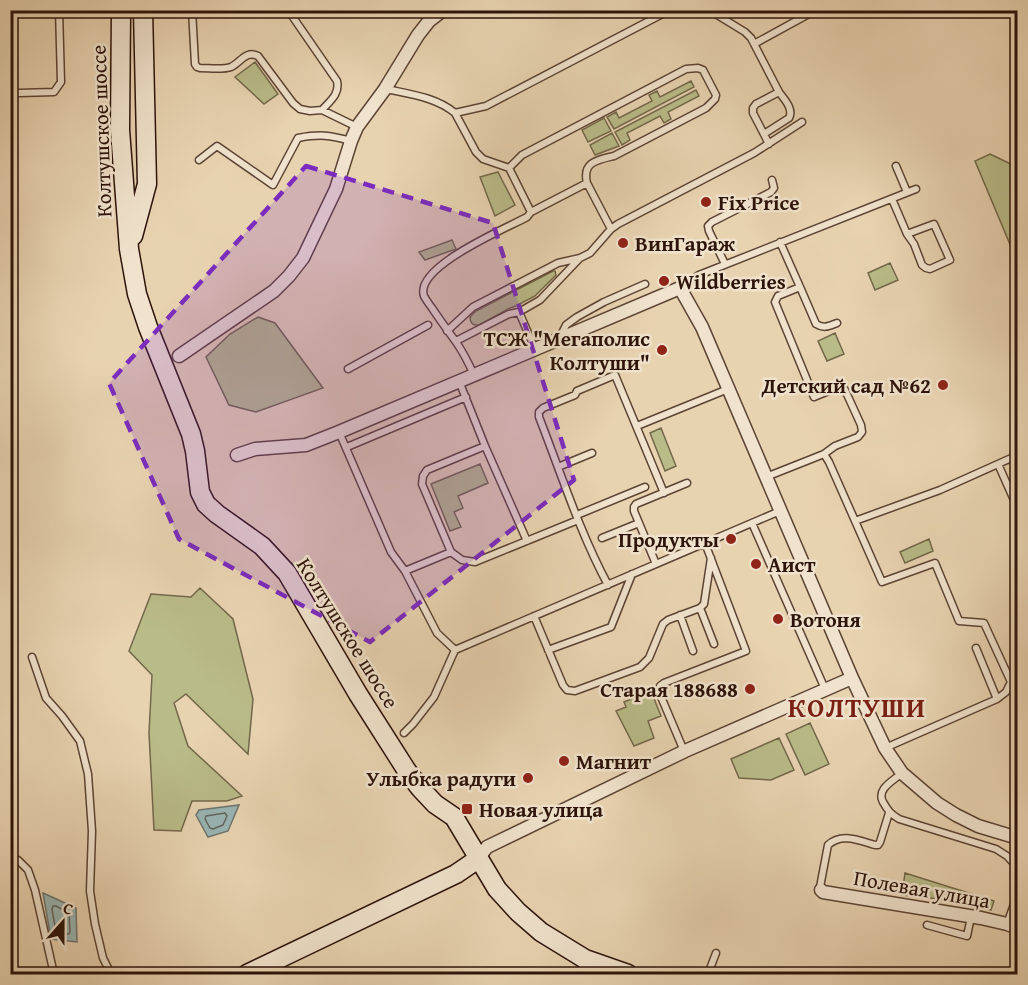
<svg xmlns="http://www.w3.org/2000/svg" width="1028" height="985" viewBox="0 0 1028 985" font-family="'Gentium Book Plus',serif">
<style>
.green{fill:#b9bb89;stroke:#73684a;stroke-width:1.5}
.water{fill:#99b6b4;stroke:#6e7570;stroke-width:1.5}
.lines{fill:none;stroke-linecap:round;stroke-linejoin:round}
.shore{stroke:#63655f;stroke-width:1.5}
.lane-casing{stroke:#5c4434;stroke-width:9}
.street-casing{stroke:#5c4434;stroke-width:15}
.secondary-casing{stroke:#2d140a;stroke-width:21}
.lane{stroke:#f0e2cc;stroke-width:6}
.street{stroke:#f0e2cc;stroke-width:12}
.secondary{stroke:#f0e2cc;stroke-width:18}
.marked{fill:#7b2cbf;fill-opacity:0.2;stroke:#7b2cbf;stroke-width:4.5;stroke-dasharray:12 8;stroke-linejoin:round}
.poi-dot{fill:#8f2418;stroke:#f0e2cc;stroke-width:2}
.labels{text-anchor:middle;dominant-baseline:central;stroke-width:5;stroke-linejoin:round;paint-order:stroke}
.street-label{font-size:21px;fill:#2d140a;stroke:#f0e2cc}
.poi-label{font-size:21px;font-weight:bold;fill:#2d140a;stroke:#f0e2cc;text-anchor:start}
.district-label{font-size:27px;font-weight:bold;letter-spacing:1.5px;fill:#7a1f14;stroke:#f0e2cc}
</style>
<rect width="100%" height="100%" fill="#e8d3b1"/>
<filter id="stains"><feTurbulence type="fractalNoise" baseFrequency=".00333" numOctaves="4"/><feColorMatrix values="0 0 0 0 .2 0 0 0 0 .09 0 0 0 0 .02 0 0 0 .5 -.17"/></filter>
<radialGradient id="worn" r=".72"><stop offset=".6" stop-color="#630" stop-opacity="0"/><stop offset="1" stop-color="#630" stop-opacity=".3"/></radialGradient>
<path class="green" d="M255 62 278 94 264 104 235 77Z
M691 81 694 87 614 129 607 117 616 112 619 118 652 101 649 95 657 91 660 97Z
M696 90 699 96 668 112 671 119 664 123 660 116 627 133 630 140 622 145 615 132Z
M604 118 611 131 588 142 582 130Z
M612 133 619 146 595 155 590 145Z
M990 154 1017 167V261L975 161Z
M498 172 515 205 495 216 480 177Z
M452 240 456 249 425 260 419 252Z
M890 263 898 280 875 290 868 273Z
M553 271H555L556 275 535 296 516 306 510 308 479 325C473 326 470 323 470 317L476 311Z
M258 317 275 323 323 388 256 412 229 405 206 357 230 334Z
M835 333 844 354 827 361 818 341Z
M661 428 676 466 665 471 650 433Z
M480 464 488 483 458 496 463 508 454 512 461 527 450 531 431 484Z
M929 539 933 551 905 563 900 552Z
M200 588 233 619 253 699 248 754 186 694 174 703 188 746 242 796 227 801H192L181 831 154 830 149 733 152 675 129 651 151 594 191 597Z
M651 691 661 716 648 721 654 738 634 746 616 711 626 707 624 702Z
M810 723 829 764 805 775 786 734Z
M779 738 794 770 771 780 739 778 731 759Z
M905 873 994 901 991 910 926 897 902 895Z"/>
<path class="water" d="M239 805 228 831 208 837 196 815 199 810Z
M43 893 76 908 77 942 51 939Z"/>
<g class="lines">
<path class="shore" d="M225 813 227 816 223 825 213 829 210 828 205 819 206 816Z
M53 906H56L69 913 70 932 69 934 56 932 52 909Z"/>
<g class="lane-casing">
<path id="lane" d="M192 10 195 64 197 67 200 68C209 68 223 70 231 67 241 62 246 50 258 56L293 103 300 109 310 111 322 110 357 127
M288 10 337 81C340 94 330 101 322 110
M709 10 745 32 751 38 779 92 756 104 753 108V113L769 144
M754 44 816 10
M386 89C409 94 436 97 455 113L476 152 483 159 509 168 522 155 686 69 698 68 703 70 716 95 715 99 706 108 614 156C597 160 582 162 587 183L611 229
M19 93 54 92 61 82 59 10
M455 113 486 106 670 10
M764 134 789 118C794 109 784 99 779 92
M199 160 217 146 273 185 298 138C320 134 329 135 351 141
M896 166 907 192
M509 168 531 212
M892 199 907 234 914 244 922 265 926 268 930 269 950 260 934 224 907 234
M780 242 800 287 778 296 775 302 814 397 838 387 845 390 861 425 862 432 858 437 835 446 824 454
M725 264 709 231 708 226 712 222 771 192 774 188 772 180
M800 287 816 324C824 329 829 326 837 323
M680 288 699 275 916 189
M519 312 535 349
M447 331 473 307 558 263 580 258
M559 339 566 325 577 317 604 302 645 284
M456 341 509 314 519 312 540 300 580 258 590 253 611 229 618 224 754 153 802 122
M348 369 428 325
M474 375C469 364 463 352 456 342 448 331 440 320 432 308 429 304 426 300 424 296 414 267 505 229 527 217L531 212 587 183
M459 381 485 446 527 541
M637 426 728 389
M339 432 391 552 405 571 437 633 455 650
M485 446 427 470 423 476 422 484 451 552 462 560 475 562 578 520
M347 447 466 397
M998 464 1018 509
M558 467 592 453
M766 477 824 454 829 462 882 582 935 563 959 621 984 623 1011 682
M577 515 645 487
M855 521 940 490 1018 455
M752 523 825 689
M602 538 639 523
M656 564 634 511V507L636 504 687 483
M405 571 451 552
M608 585C579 531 561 473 539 417V412L543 408 575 395 577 391 615 375 664 493
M700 608 714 644
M680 615 693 651
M534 616 563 685 567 690 575 691 640 667 649 658 663 624 668 620 700 608 704 604 711 558
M976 648 997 699
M548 650 611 627 632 574
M32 657 46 698 62 716 80 741 88 774 92 831 90 891 95 924 103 958 111 974
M404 733 413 724 434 697 455 650 780 511
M885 748 997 699 1006 692 1011 682H1018
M684 751 659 692 660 686 664 683 746 651 705 543
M902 773C893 781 876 789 883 802 888 811 891 814 899 819L996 849 1007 856 1018 868
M10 860H18L28 870 35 890 54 974
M821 890 820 887 828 845C842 832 860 841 875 845H878L880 842 889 813
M1007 924 1018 893
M927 925 967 936 971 917
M708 974 716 953"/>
</g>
<g class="street-casing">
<path id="street" d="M179 356 274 291 289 276 303 258 336 189 351 141 357 127 385 89 418 35 429 21 443 10
M237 455 255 449 306 445 339 432 680 288 702 327 852 678 885 748 902 773 937 803 956 815 978 826 1018 838
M478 859 487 847 685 751 852 678
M821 890 823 892 981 918 1007 924 1018 928
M578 974 602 966"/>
</g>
<g class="secondary-casing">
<path id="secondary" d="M121 10 120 130 129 249 137 294 148 327 191 434 195 451 200 492 206 504 217 514 262 546 287 573 358 694 407 771 420 788 435 804 454 817 497 889 518 912 541 932 585 959 628 974
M133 236 147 184 143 10
M247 974 456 874 478 859"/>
</g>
<use href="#lane" class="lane"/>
<use href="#street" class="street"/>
<use href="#secondary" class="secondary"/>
</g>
<path class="marked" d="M306 166 493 223 574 480 370 642 179 539 109 383Z"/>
<g class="poi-dot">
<circle cx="706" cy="202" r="6"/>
<circle cx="623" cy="243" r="6"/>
<circle cx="664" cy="281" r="6"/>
<circle cx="662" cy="350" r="6"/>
<circle cx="943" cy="385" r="6"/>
<circle cx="731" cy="539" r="6"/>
<circle cx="756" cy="564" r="6"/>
<circle cx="778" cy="619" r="6"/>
<circle cx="750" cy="689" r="6"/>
<circle cx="564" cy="761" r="6"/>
<circle cx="528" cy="778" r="6"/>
<rect x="461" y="803" width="12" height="12" rx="3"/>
</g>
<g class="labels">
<g class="street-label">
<text transform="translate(101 131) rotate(-92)">Колтушское шоссе</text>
<text transform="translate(348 633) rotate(58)">Колтушское шоссе</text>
<text transform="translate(922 889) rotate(10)">Полевая улица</text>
</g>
<g class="poi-label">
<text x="718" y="202">Fix Price</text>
<text x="635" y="243">ВинГараж</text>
<text x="676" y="281">Wildberries</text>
<text x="650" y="338" text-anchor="end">ТСЖ "Мегаполис<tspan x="650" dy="24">Колтуши"</tspan></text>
<text x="931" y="385" text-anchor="end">Детский сад №62</text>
<text x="719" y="539" text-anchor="end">Продукты</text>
<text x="768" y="564">Аист</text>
<text x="790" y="619">Вотоня</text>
<text x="738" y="689" text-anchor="end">Старая 188688</text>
<text x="576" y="761">Магнит</text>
<text x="516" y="778" text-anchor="end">Улыбка радуги</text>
<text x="479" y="809">Новая улица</text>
</g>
<g class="district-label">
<text x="857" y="707">КОЛТУШИ</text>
</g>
</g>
<rect width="1028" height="985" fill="none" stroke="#e8d3b1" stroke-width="36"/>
<rect x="12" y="12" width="1004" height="961" fill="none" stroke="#2d140a" stroke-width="3"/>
<rect x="18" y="18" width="992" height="949" fill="none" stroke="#2d140a" stroke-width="1.5"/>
<g transform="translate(63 922) rotate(21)" stroke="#f0e2cc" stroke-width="4.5" paint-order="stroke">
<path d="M0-4.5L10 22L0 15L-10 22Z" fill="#2d140a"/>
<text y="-9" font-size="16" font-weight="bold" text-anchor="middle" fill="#2d140a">С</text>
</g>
<rect width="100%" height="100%" filter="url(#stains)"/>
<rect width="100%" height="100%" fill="url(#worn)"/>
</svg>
